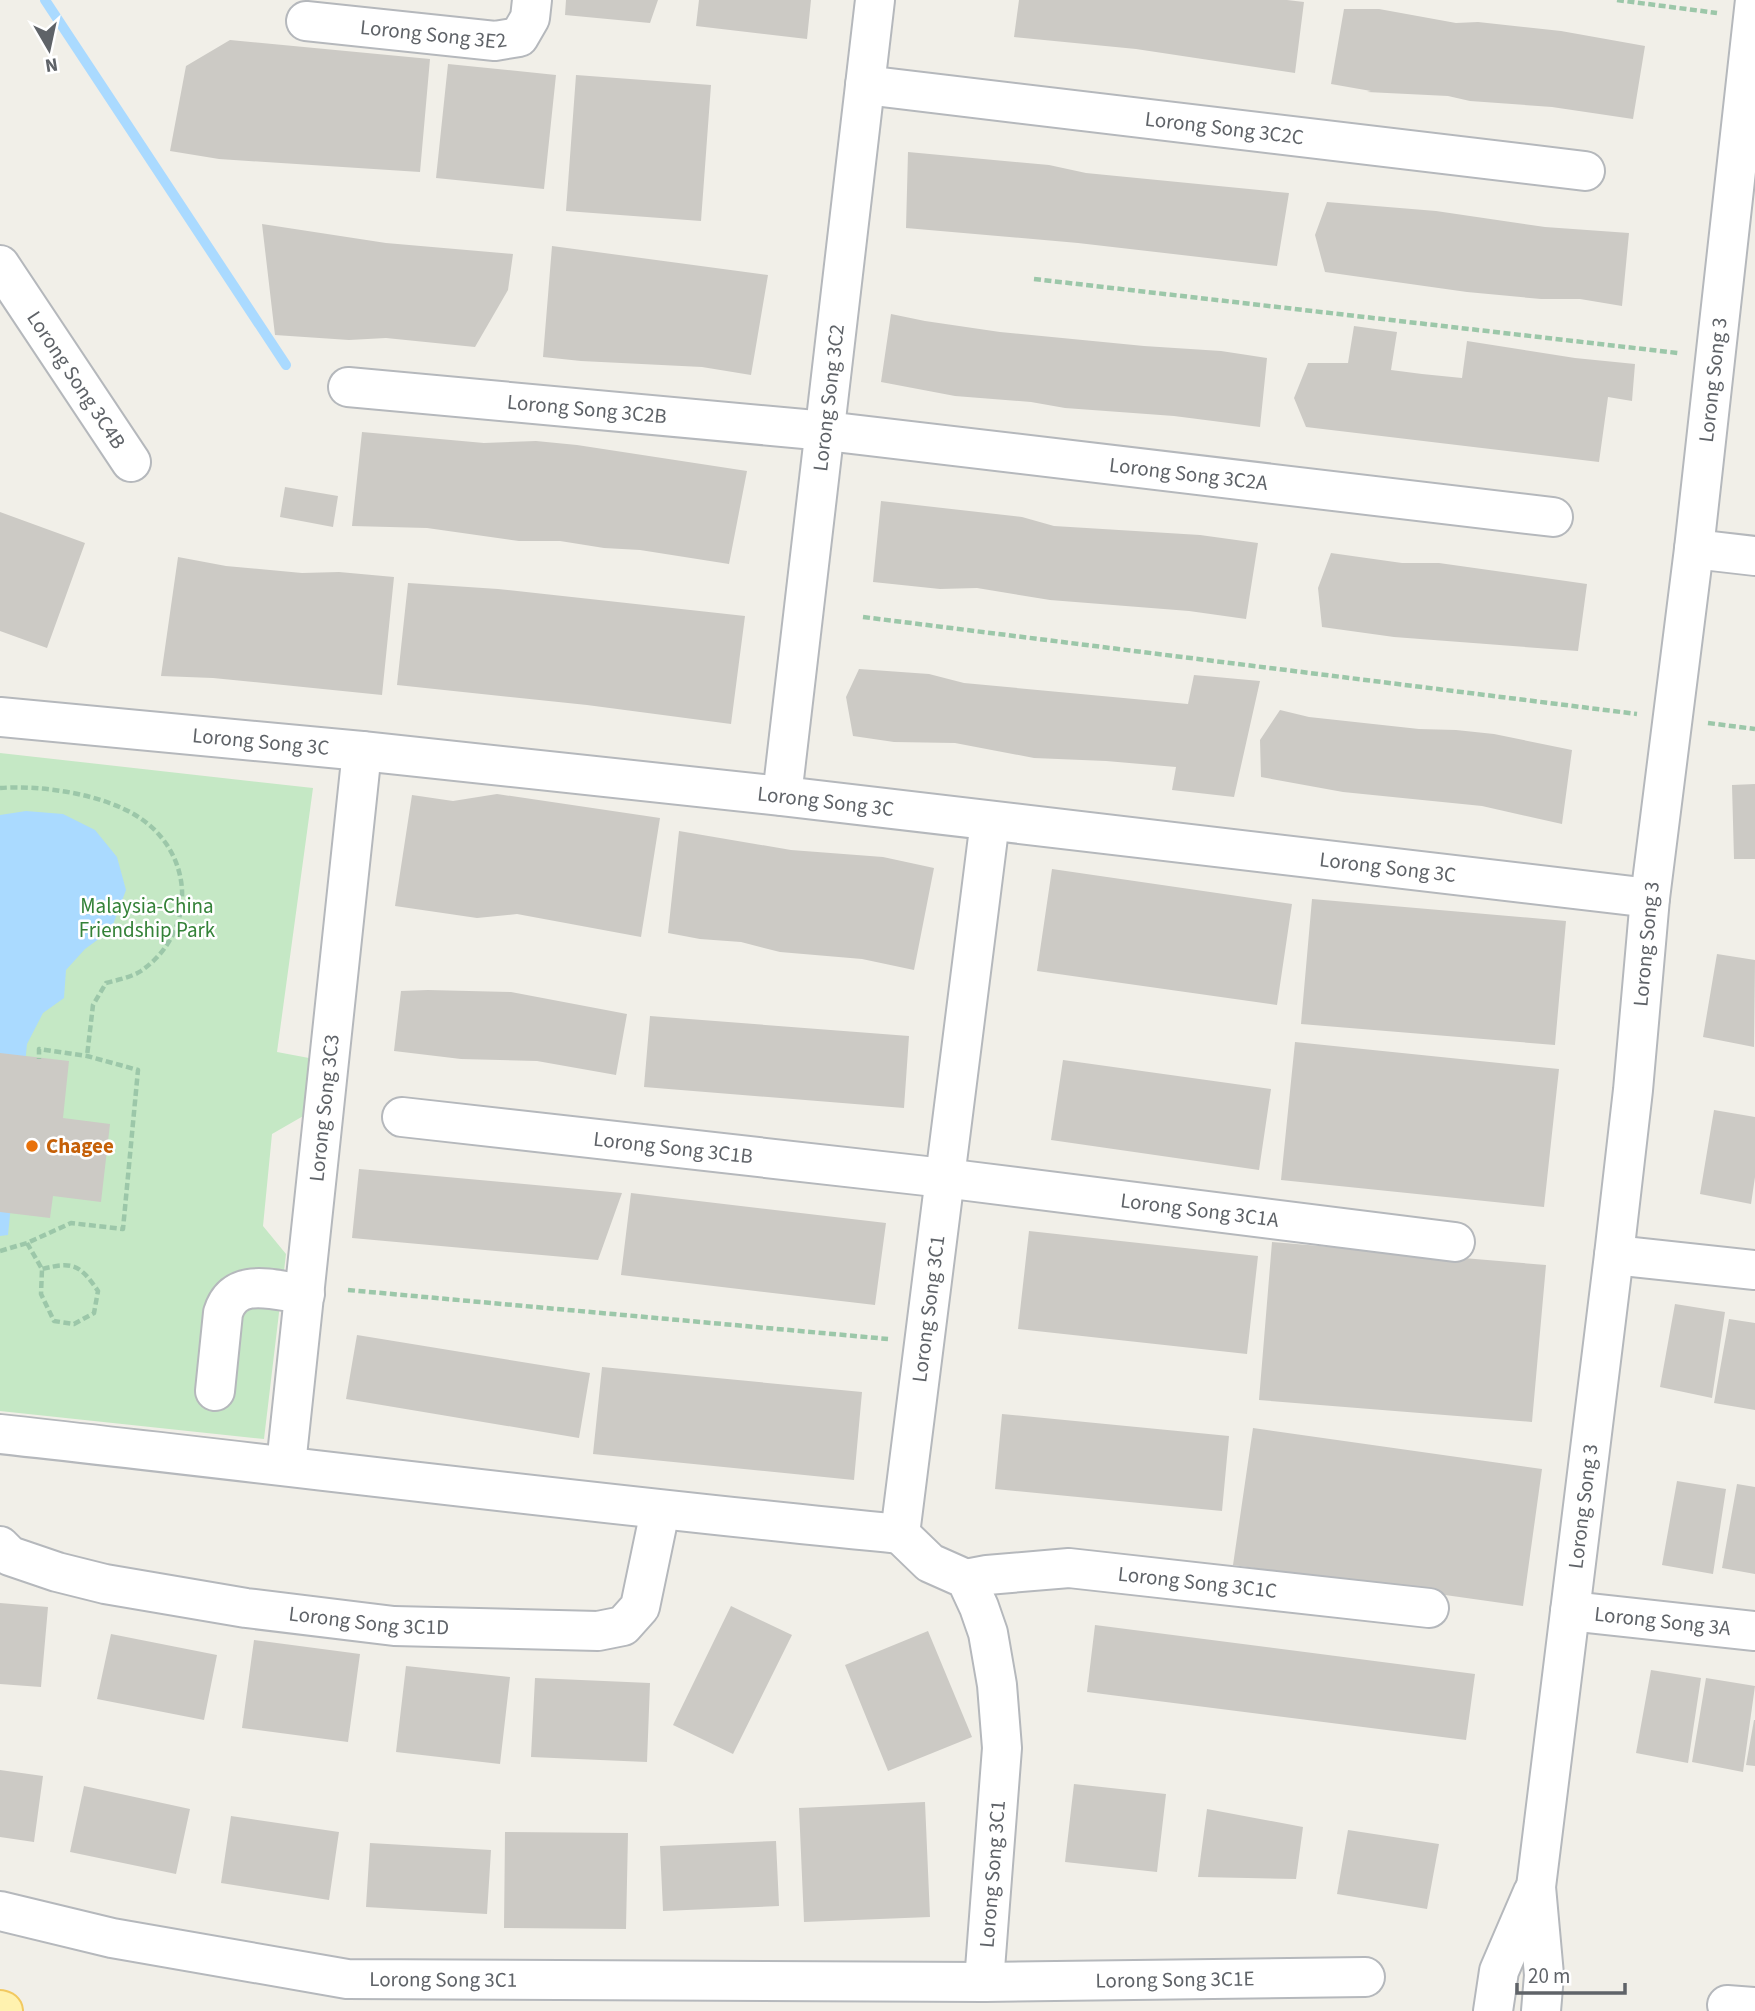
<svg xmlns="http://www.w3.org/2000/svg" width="1755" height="2011" viewBox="0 0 1755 2011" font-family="'Source Sans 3',sans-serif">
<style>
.green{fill:#c5e8c5}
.water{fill:#aadaff}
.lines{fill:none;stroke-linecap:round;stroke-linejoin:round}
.stream{stroke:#aadaff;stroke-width:10}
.building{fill:#cccac5}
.minor-casing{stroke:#b5b8bc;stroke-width:42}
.major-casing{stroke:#f2c960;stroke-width:42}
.path{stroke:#9cc7a9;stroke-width:4.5;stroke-dasharray:7 3.5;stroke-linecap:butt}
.minor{stroke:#fff;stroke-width:38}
.major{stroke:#fff2af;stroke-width:38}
.food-dot{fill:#e8710a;stroke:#fff;stroke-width:2.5}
.labels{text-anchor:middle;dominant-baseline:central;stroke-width:5;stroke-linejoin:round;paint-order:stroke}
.street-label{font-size:21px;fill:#5f6368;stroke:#fff}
.park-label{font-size:21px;fill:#348238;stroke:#fff}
.food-label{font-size:21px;font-weight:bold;fill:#c56008;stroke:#fff;text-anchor:start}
</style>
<rect width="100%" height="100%" fill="#f1efe8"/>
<path class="green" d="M0 753 313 788 277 1052 309 1058 305 1115 272 1134 263 1226 286 1254 264 1439 0 1411Z"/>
<path class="water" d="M26 811 63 814 95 830 117 857 126 890 111 930 85 949 66 970 64 998 43 1013 27 1044 8 1235 0 1236V815Z"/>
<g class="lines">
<path class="stream" d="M45 0 286 365"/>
</g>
<path class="building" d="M566 0H658L650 23 565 15Z
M699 0H811L807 39 696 26Z
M1019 0H1287L1304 2 1295 73 1136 49 1014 37Z
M1344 9H1379L1456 23 1478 22 1561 31 1645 46 1633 119 1552 107 1470 101 1448 96 1367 92 1371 91 1331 84Z
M230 40 430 59 420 172 219 159 170 151 186 66Z
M448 64 556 75 544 189 436 178Z
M576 75 711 85 701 221 566 211Z
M908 152 1049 165 1086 173 1289 193 1277 266 1078 243 906 228Z
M1327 202 1436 211 1545 227 1629 233 1622 306 1580 299H1541L1467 292 1325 272 1315 235Z
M262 224 386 243 513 254 508 290 475 347 386 338 349 340 275 335Z
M552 246 768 275 751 375 702 367 581 361 543 357Z
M891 314 925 321 1000 332 1144 346 1221 351 1267 358 1260 427 1174 416 1065 408 1031 402 955 396 881 382Z
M1354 326 1397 332 1391 370 1422 374 1462 378 1467 341 1575 358 1635 364 1632 401 1608 397 1599 462 1306 427 1294 398 1308 363H1348Z
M362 432 484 443 536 441 577 445 747 471 729 564 640 550 604 548 560 541H519L427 528 352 526Z
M285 487 338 496 333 527 280 517Z
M881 501 1022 517 1054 526 1200 535 1258 543 1246 619 1189 611 1050 600 977 588 940 589 873 582Z
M0 512 85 543 47 648 0 631Z
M1331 553 1402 563H1439L1587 584 1578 651 1394 637 1322 627 1318 588Z
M178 557 226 566 302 573 339 572 394 577 382 695 213 678 161 676Z
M408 583 498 589 745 616 731 724 587 705 397 685Z
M859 669 929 674 964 683 1188 704 1194 675 1260 681 1234 797 1172 790 1176 767 1106 761 1034 758 955 743 894 742 853 736 846 697Z
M1280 710 1309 717 1419 729 1456 730 1494 734 1572 750 1562 824 1482 806 1343 792 1261 777 1260 740Z
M1755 784V859H1734L1732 785Z
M497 794 660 818 641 937 517 914 477 918 395 906 412 795 453 801Z
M679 831 791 850 883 857 934 868 914 970 862 959 780 952 741 942 700 939 668 933Z
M1052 869 1292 904 1277 1005 1037 971Z
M1312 899 1566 921 1555 1045 1301 1024Z
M1717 954 1755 960 1754 1047 1703 1037Z
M428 990 511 992 627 1014 616 1075 537 1061 461 1059 394 1051 401 991Z
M650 1016 909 1036 904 1108 644 1087Z
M1295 1042 1559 1069 1544 1207 1281 1180Z
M0 1053 69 1061 63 1118 110 1124 101 1202 53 1196 50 1218 0 1212Z
M1063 1060 1271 1089 1259 1170 1051 1140Z
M1714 1110 1755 1117V1177L1751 1204 1700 1194Z
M359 1169 622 1193 598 1260 352 1238Z
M631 1193 886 1223 875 1305 621 1275Z
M1029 1231 1258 1256 1247 1354 1018 1329Z
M1272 1242 1546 1265 1532 1422 1259 1400Z
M1675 1304 1725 1312 1712 1398 1660 1387Z
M1729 1319 1755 1323V1410L1714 1403Z
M357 1335 590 1373 579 1438 346 1399Z
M602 1367 862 1392 854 1480 593 1454Z
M1002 1414 1229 1436 1222 1511 995 1489Z
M1253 1428 1542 1469 1523 1606 1233 1565Z
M1677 1481 1726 1489 1713 1574 1662 1565Z
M1737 1484 1755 1487V1574L1722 1568Z
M0 1603 48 1607 41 1687 0 1684Z
M731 1606 792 1635 733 1754 673 1725Z
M1095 1625 1475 1674 1466 1740 1087 1692Z
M928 1631 972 1737 888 1771 845 1665Z
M111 1634 217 1655 204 1720 97 1699Z
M254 1640 360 1654 348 1742 242 1728Z
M406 1666 510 1677 500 1764 396 1752Z
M1651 1670 1701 1678 1688 1763 1636 1753Z
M535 1678 650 1683 647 1762 531 1757Z
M1706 1678 1755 1686 1743 1772 1692 1762Z
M1754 1720H1755V1766L1746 1765Z
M0 1770 43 1776 34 1842 0 1837Z
M1074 1784 1166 1794 1157 1872 1065 1862Z
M84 1786 190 1809 176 1874 70 1852Z
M925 1802 930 1917 804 1922 799 1808Z
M1207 1809 1303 1827 1296 1879 1198 1877Z
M231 1816 339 1832 329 1900 221 1883Z
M1348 1830 1439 1844 1427 1909 1337 1894Z
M505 1832 628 1833 626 1929 504 1928Z
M776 1841 779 1906 663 1911 660 1846Z
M370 1843 491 1850 487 1914 366 1907Z"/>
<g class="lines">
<g class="minor-casing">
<g id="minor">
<path id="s1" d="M306 21 495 41 519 37 530 18 532 0"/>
<path id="s2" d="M865 85 1585 171"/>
<path id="s3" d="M0 265 131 462"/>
<path id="s4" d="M348 387 826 431 1553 517"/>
<path d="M1694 549 1755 556"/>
<path id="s5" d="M0 717 362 751 782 796 1650 898"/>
<path id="s6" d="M782 796 875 0"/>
<path id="s7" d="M402 1117 944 1178 1455 1242"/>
<path d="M1614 1255 1755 1270"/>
<path d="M215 1391 223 1313C235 1275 275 1291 305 1294"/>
<path d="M0 1434C300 1467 599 1505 900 1534"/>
<path id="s8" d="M286 1465 362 751"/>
<path id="s9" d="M0 1546 10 1556 57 1572 105 1584 246 1608 394 1626 598 1631 623 1626 640 1607 660 1511"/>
<path id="s10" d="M966 1579 987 1575 1069 1568 1429 1608"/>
<path id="s11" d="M1570 1611 1755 1631"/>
<path id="s12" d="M0 1911 112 1938 347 1979 984 1982 1002 1748 997 1685 988 1633 979 1607 966 1579 930 1563 900 1534 990 821"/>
<path id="s13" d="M984 1982 1365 1977"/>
<path d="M1727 2005 1755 2007"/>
<path d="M1493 2011 1499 1971 1533 1892"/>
<path id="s14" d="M1541 2011 1544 1975 1536 1887 1614 1255 1633 1090 1650 898 1694 549 1755 0"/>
</g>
</g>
<g class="major-casing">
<path id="major" d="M0 2010 3 2011"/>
</g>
<path class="path" d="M1617 0 1717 13
M1034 279 1678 353
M863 617 1637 714
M1708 723 1755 729
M0 788C42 785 104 794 140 818 195 855 197 932 141 971 132 977 117 980 106 983L93 1005 87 1056
M27 1243 42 1269 41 1294 54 1321 74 1324 94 1313 98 1291C80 1265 74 1261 42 1269
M0 1251 27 1243 71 1223 123 1229 138 1070 87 1056 39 1049V1059
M348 1290 888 1339"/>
<use href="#minor" class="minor"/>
<use href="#major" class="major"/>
</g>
<circle class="food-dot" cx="32" cy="1146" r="7"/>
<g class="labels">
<g class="street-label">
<text stroke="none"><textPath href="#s1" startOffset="128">Lorong Song 3E2</textPath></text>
<text stroke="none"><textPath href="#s2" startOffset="362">Lorong Song 3C2C</textPath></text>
<text stroke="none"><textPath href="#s14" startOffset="1642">Lorong Song 3</textPath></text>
<text stroke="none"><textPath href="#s3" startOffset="138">Lorong Song 3C4B</textPath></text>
<text stroke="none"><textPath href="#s6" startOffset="401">Lorong Song 3C2</textPath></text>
<text stroke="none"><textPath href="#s4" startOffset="240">Lorong Song 3C2B</textPath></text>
<text stroke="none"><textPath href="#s4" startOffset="845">Lorong Song 3C2A</textPath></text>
<text stroke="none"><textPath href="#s5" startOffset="262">Lorong Song 3C</textPath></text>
<text stroke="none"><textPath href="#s5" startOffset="830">Lorong Song 3C</textPath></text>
<text stroke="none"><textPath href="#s5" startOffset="1396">Lorong Song 3C</textPath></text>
<text stroke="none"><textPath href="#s14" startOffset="1074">Lorong Song 3</textPath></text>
<text stroke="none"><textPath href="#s8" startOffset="359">Lorong Song 3C3</textPath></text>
<text stroke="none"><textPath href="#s7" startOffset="273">Lorong Song 3C1B</textPath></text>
<text stroke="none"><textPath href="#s7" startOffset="803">Lorong Song 3C1A</textPath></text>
<text stroke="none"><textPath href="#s12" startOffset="1708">Lorong Song 3C1</textPath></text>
<text stroke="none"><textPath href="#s14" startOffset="508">Lorong Song 3</textPath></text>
<text stroke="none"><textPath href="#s10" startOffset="233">Lorong Song 3C1C</textPath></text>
<text stroke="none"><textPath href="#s9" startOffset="380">Lorong Song 3C1D</textPath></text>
<text stroke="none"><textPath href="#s11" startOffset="93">Lorong Song 3A</textPath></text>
<text stroke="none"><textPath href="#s12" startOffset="1099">Lorong Song 3C1</textPath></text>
<text stroke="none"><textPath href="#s12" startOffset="450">Lorong Song 3C1</textPath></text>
<text stroke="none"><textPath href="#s13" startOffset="191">Lorong Song 3C1E</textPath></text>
</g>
<g class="park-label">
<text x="147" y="906">Malaysia-China<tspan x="147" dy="24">Friendship Park</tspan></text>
</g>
<g class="food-label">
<text x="46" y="1146">Chagee</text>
</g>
</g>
<g transform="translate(49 49) rotate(171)" stroke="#ffffff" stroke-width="5" paint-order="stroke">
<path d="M0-5L12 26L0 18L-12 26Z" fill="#5f6368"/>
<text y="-10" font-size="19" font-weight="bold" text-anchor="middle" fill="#5f6368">N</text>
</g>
<path d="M1517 1983v10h108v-10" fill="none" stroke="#5f6368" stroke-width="3.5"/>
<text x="1528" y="1983" font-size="21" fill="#5f6368" stroke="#ffffff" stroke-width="5" paint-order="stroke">20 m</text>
</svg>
